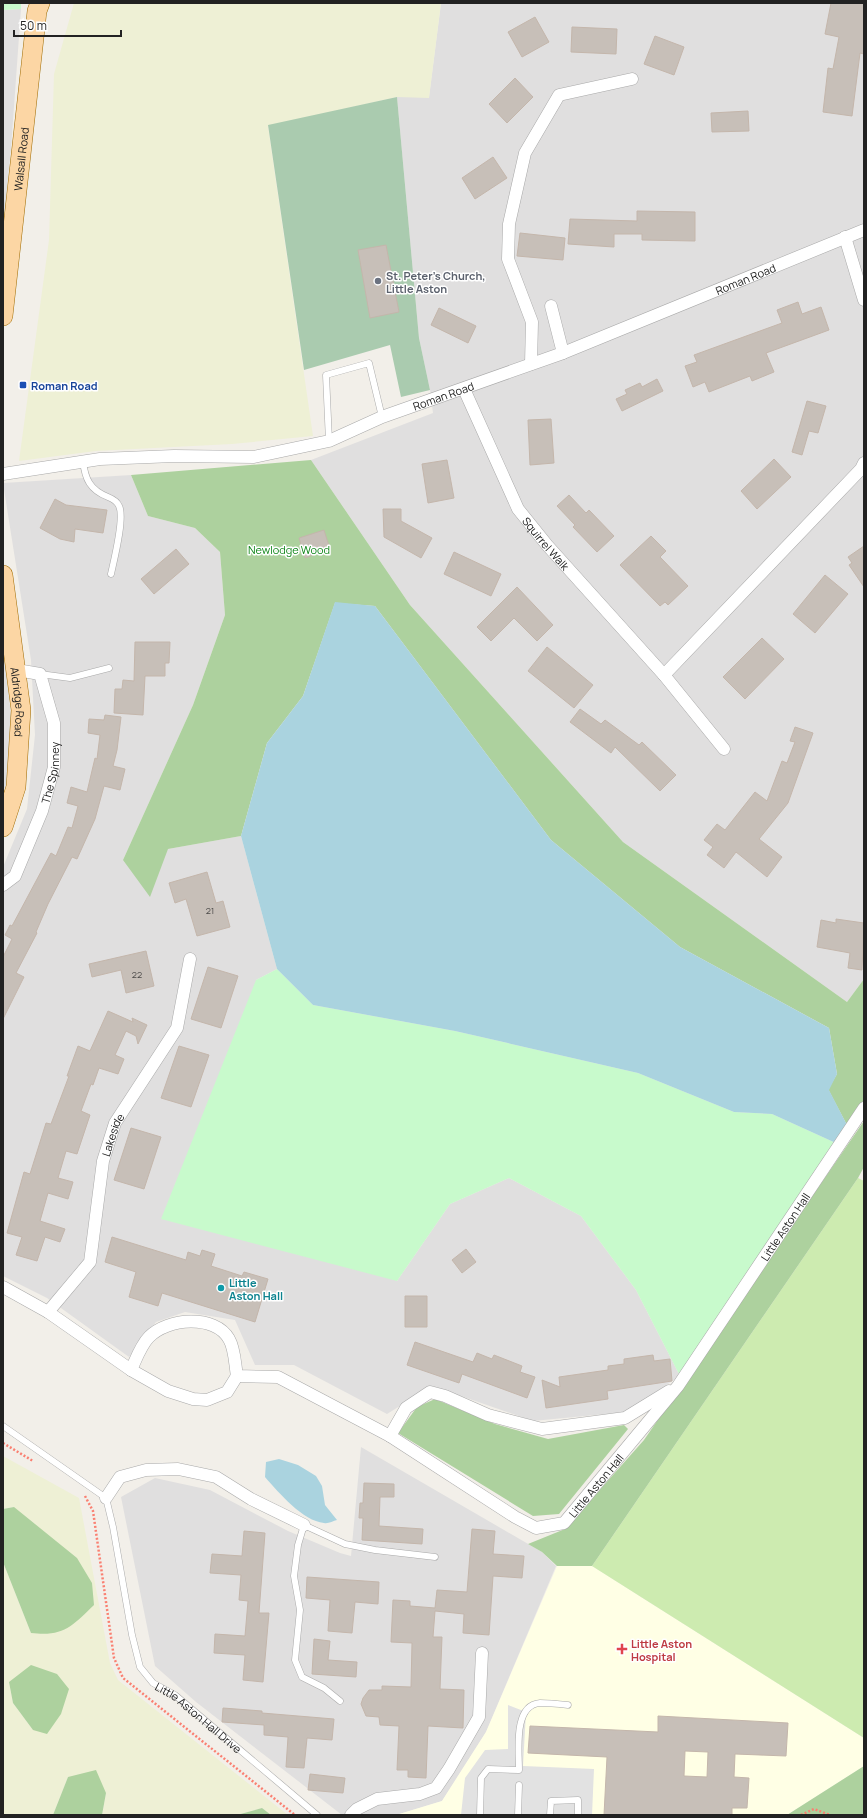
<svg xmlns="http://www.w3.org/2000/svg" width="867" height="1818" viewBox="0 0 867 1818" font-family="Manrope,sans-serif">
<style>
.residential{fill:#e0dfdf}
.education{fill:#ffffe5}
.farmland{fill:#eef0d5;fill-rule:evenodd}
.grass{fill:#cdebb0}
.forest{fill:#add19e}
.cemetery{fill:#aacbaf}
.park{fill:#c8facc}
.parking{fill:#e2e2e2}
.water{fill:#aad3df}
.building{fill:#c7bfb8;stroke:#c4b6ab;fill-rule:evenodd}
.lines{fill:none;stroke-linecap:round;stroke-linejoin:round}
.service-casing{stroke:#a9a9a9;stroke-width:7}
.minor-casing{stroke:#a9a9a9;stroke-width:13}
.primary-casing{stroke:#a06b00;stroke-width:20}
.path{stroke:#fa8072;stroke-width:2.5;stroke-dasharray:2 2;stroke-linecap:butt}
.service{stroke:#fff;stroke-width:6}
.minor{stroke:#fff;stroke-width:12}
.primary{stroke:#fcd6a4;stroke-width:19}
.worship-dot{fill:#6b7280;stroke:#fff;stroke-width:1.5}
.transit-dot{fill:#1a4fb4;stroke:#fff;stroke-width:1.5}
.culture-dot{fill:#0f9aa8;stroke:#fff;stroke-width:1.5}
.health-dot{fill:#e0444e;stroke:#fff;stroke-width:1.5}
.labels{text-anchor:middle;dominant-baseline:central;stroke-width:3;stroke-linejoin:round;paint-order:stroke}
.number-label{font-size:9px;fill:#4b4948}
.street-label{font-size:11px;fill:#222;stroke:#fff}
.worship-label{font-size:11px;font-weight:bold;fill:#5b616d;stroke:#fff;text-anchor:start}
.transit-label{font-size:11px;font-weight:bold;fill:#164399;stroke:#fff;text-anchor:start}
.park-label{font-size:11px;fill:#0c8416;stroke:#fff}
.culture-label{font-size:11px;font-weight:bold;fill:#0d838f;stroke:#fff;text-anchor:start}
.health-label{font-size:11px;font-weight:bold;fill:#be3a42;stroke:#fff;text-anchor:start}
</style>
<rect width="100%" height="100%" fill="#f2efe9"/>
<path class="residential" d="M441 3H864V979L847 1002 623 842 410 605 311 460 433 413 430 390 419 338 397 97H429Z
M21 9 11 148 3 228V10Z
M131 475 148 516 195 528 220 552 225 615 193 705 123 860 168 849 241 836 277 969 256 980 397 1281 450 1204 509 1178 581 1216 636 1290 680 1376 626 1412 533 1421 432 1386 387 1414 294 1365H255L235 1320 185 1312 156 1322 129 1357 47 1298 3 1276V867L27 809 35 735 31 660 3 483Z
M3 643 11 715 7 783 3 792Z
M361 1447 542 1552 556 1566 486 1732 442 1801 396 1815H342L196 1702 155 1666 121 1497 155 1478 210 1490 288 1531 340 1553 351 1556Z"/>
<path class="education" d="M557 1566H592L864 1738V1766L787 1815H396L442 1801 486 1732Z"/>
<path class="farmland" d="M74 3H441L429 98 397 97 268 126 313 436 232 444 96 451 19 461 49 240 54 74Z
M3 1456 79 1498 110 1663 118 1680 288 1815H271L262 1808 237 1815H102L106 1793 68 1777 53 1815H3V1562L31 1633 14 1507 3 1509ZM9 1682 33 1730 13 1703Z"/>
<path class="grass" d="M858 1178 864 1181V1738L592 1566Z"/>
<path class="forest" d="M311 460 410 605 623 842 847 1002 864 979V1101L848 1127 828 1089 837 1074 829 1028 680 947 551 840 375 606 335 603 303 696 267 743 241 836 168 849 150 897 123 860 193 705 225 615 220 552 195 528 148 516 131 475Z
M864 1121V1167L858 1178 592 1566H557L542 1552 528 1544 565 1529 644 1440Z
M435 1399 495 1424 548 1439 624 1425 628 1429 559 1514 533 1516 398 1433 417 1407Z
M14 1507 77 1558 92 1583 94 1605C72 1626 64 1637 31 1633L3 1562V1509Z
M31 1665 57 1674 69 1689 61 1714 47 1734 33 1730 13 1703 9 1682Z
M864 1766V1815H787Z
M96 1770 106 1793 102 1815H53L68 1777Z
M262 1808 271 1815H237Z"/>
<path class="cemetery" d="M397 97 419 338 430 390 401 397 390 345 304 370 268 125Z"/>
<path class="park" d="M3 3H21V9L3 10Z
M277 969 313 1005 455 1031 638 1073 734 1112 772 1114 838 1144 680 1376 636 1290 581 1216 509 1178 450 1204 397 1281 161 1219 256 980Z"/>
<path class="parking" d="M508 1705 526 1712 523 1766 594 1769 592 1815H461L465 1778 485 1750 508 1749Z"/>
<path class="water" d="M335 602 375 606 551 840 680 947 829 1028 837 1074 829 1090 848 1127 838 1144 772 1114 734 1112 638 1073 455 1031 313 1005 277 969 241 836 267 743 303 696Z
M279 1459 298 1465 316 1476 322 1486 325 1505 337 1520C333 1521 328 1524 324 1523 303 1521 279 1493 265 1477L266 1462Z"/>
<path class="building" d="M831 3H864V54L860 53 852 116 823 112 828 68 833 69 839 37 825 34Z
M535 17 549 42 522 57 508 32Z
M572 27 617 29 616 54 571 52Z
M655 36 684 47 674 75 644 64Z
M515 78 533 97 507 123 489 104Z
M748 111 749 131 712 132 711 113Z
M493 157 507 178 475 199 462 178Z
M637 211 695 212V241L642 240V234H614V247L568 244 570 219 637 221Z
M520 233 565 238 563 260 517 256Z
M386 245 399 312 370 318 358 250Z
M798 302 802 314 821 307 829 330 766 353 774 372 752 381 750 376 709 392 705 382 693 387 685 366 697 362 694 355 782 323 777 310Z
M439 308 476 326 468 343 431 325Z
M657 379 663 391 622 411 616 399 627 394 625 390 640 383 642 387Z
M807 401 826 406 818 433 809 431 802 455 792 452Z
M551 419 554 463 530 465 528 420Z
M774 459 791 477 757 509 741 491Z
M447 460 454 498 428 503 422 464Z
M569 495 586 513 589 510 614 536 597 552 573 527 575 525 557 506Z
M55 499 66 505 107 510 103 533 75 529 74 542 60 539 40 528Z
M383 509H401V521L432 538 421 558 384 537Z
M324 530 330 549 305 558 299 538Z
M651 536 666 551 660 557 688 586 668 605 665 602 660 606 620 565Z
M864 546V587L849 565 852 563 848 557Z
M176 549 189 564 154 594 141 579Z
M454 552 501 574 491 596 444 574Z
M825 575 848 594 815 633 793 614Z
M517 587 553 625 537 641 514 618 491 641 477 627Z
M762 638 784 659 745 699 723 677Z
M135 642H170L169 663H165V676H145L143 715 114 713 115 689H122L123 680 134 681Z
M547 647 593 685 574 708 528 671Z
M580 709 601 724 605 720 639 745 642 742 676 775 660 791 615 747 611 753 570 722Z
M105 715 121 717 117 750 113 766 125 769 120 790 104 786 95 819 77 859 72 857 48 904 36 932 37 933 16 973 24 977 3 1019V957L12 939 5 935 10 925 12 926 51 853 56 856 68 827 72 828 78 806 67 803 71 787 87 792 95 758 97 759 100 735 88 733 89 719 104 720Z
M795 727 813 733 788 803 759 839 782 857 767 877 736 852 724 868 707 855 713 847 704 840 717 824 725 830 755 792 767 801 782 761 787 763 795 742 790 741Z
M207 872 216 903 223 901 230 927 197 936 186 899 175 903 169 883Z
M836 919 864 923 862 970 848 968 850 953 817 947 821 920 836 923Z
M146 951 154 986 126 993 121 970 92 977 89 964Z
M208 967 238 976 221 1028 191 1019Z
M108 1011 133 1022 132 1018 147 1025 138 1044 136 1036 126 1031 115 1055 124 1059 118 1074 99 1068 93 1085 91 1084 81 1111 90 1115 77 1154 66 1151 58 1178 73 1182 68 1199 48 1193 40 1221 65 1229 60 1242 45 1237 37 1261 16 1255 22 1237 7 1233 24 1172 30 1174 46 1123 51 1124 69 1076H67L78 1046 90 1051Z
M179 1046 209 1055 191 1107 161 1098Z
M131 1128 161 1137 144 1189 114 1180Z
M112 1237 186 1260 188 1252 200 1256 202 1250 215 1254 211 1266 242 1276 244 1272 268 1279 255 1322 162 1293 158 1306 129 1297 136 1272 105 1262Z
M466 1249 476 1262 462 1273 452 1260Z
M405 1296H427V1327H405Z
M415 1342 473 1362 477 1353 492 1359 494 1355 522 1366 520 1372 535 1377 527 1398 462 1374 459 1383 407 1365Z
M653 1355 654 1361 670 1359 672 1381 607 1391 608 1399 546 1408 542 1380 560 1387 559 1377 608 1370V1366L624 1364V1359Z
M364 1483 394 1484V1497H380L379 1526 423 1529 422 1544 362 1540 363 1518H359L360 1503H363Z
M472 1529 495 1531 493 1554 524 1556 522 1578 493 1576 489 1635 463 1633 464 1614 435 1611 433 1637H442L440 1689 464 1690 463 1728 428 1726 426 1778 408 1777V1770H397L399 1726 380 1725 379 1717 366 1716 361 1704 363 1698 369 1690H382V1686L411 1687 412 1643 391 1642 393 1600 410 1601V1606L435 1608 437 1590 467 1592Z
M244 1531 265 1533 259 1613H269L263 1682 243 1680 245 1655 214 1653 215 1634 245 1636 248 1601 239 1600 241 1575 210 1573 212 1554 242 1556Z
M307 1577 379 1582 378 1604 355 1602 352 1633 328 1631 330 1600 306 1598Z
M314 1639 330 1641 328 1660 357 1662 356 1677 312 1674Z
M223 1708 262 1711V1713L334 1719 332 1740 307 1738 304 1768 286 1767 288 1737 264 1735V1725L222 1722Z
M658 1716 788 1723 786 1756 735 1754 734 1777 749 1778 747 1808H732V1815H604L607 1757 528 1753 530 1726 658 1732ZM685 1751 708 1752 707 1777 684 1776Z
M310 1774 345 1778 343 1793 308 1790Z"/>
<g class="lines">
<g class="service-casing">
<g id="service">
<path d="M329 441 326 375 369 363 382 417"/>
<path d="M83 461C85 479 90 490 108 497 113 499 117 501 119 506 125 517 114 560 111 574"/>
<path d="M40 674 70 678 109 668"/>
<path id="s1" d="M3 1426 106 1498 113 1527 132 1635 140 1667 153 1683 175 1695 317 1815"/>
<path d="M340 1701 324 1688 302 1677 295 1660 300 1610 294 1576 298 1545 304 1525 345 1544 375 1550 435 1557"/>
<path d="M480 1815 481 1778 488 1769 519 1770C519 1751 513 1705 540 1703 549 1703 559 1704 568 1705"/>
<path d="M518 1815 519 1785"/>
<path d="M550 1815 551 1801 578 1800V1815"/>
</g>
</g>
<g class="minor-casing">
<g id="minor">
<path d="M845 237 864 300"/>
<path d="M551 306 563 353"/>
<path d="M531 364 532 322 508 259 509 224 525 153 559 95 632 79"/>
<path id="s2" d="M464 389 518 509 547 545 664 675 724 749"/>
<path id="s3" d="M3 474 100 459 174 456 254 457 329 441 382 417 563 353 864 230"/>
<path d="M664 675 861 469 864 463"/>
<path id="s4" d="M3 885 15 876 42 811 54 767V723L40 674 17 670"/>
<path id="s5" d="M3 1287 48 1312 131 1370C136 1359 141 1345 149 1337 167 1318 215 1314 229 1339 235 1349 235 1365 237 1376L278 1377 390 1436 515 1517 536 1528 564 1523 678 1386 864 1108"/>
<path id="s6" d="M48 1312 90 1262 103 1161 115 1123 177 1028 190 959"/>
<path d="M131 1370 168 1391 193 1399 207 1400 227 1392 237 1376"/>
<path d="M390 1436 406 1408 430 1392 445 1396 488 1415 542 1429 625 1418 669 1391"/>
<path d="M106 1498 120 1477 146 1470 178 1469 216 1477 251 1499 304 1525"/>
<path d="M351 1815 357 1809 377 1799 420 1794 436 1788 449 1769 479 1717 482 1653"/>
</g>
</g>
<g class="primary-casing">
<g id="primary">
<path id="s7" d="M3 316 37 11 40 3"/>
<path id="s8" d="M3 575 21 710 16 787 3 827"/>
</g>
</g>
<path class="path" d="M3 1443 33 1461
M85 1496 93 1511 114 1658 123 1678 295 1815
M801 1815 814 1809 830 1815"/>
<use href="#service" class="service"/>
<use href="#minor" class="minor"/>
<use href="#primary" class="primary"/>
</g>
<circle class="worship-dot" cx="378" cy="281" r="4"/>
<rect class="transit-dot" x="19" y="381" width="8" height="8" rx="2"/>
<circle class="culture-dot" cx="221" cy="1288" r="4"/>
<path class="health-dot" d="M620 1643h4v4h4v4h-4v4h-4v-4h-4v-4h4z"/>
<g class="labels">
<g class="number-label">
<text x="210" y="910">21</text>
<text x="137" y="974">22</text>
</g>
<g class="street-label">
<text stroke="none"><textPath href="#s7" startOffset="158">Walsall Road</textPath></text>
<text stroke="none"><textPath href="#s3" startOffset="776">Roman Road</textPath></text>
<text stroke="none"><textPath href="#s3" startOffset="452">Roman Road</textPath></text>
<text stroke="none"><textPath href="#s2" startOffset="176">Squirrel Walk</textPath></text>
<text stroke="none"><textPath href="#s8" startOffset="128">Aldridge Road</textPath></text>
<text stroke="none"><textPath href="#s4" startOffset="125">The Spinney</textPath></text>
<text stroke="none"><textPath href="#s6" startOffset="195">Lakeside</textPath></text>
<text stroke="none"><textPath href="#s5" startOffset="1057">Little Aston Hall</textPath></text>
<text stroke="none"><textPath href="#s5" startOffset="736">Little Aston Hall</textPath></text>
<text stroke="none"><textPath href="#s1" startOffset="376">Little Aston Hall Drive</textPath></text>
</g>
<g class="worship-label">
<text x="386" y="275">St. Peter's Church,<tspan x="386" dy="13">Little Aston</tspan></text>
</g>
<g class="transit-label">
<text x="31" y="385">Roman Road</text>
</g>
<g class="park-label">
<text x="289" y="549">Newlodge Wood</text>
</g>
<g class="culture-label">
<text x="229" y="1282">Little<tspan x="229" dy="13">Aston Hall</tspan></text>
</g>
<g class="health-label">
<text x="631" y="1643">Little Aston<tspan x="631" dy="13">Hospital</tspan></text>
</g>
</g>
<rect width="867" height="1818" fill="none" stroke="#222222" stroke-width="8"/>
<path d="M14 30v6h107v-6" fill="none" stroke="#222222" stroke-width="2"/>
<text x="20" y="30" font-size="12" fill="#222222" stroke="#ffffff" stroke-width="3" paint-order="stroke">50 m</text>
</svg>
